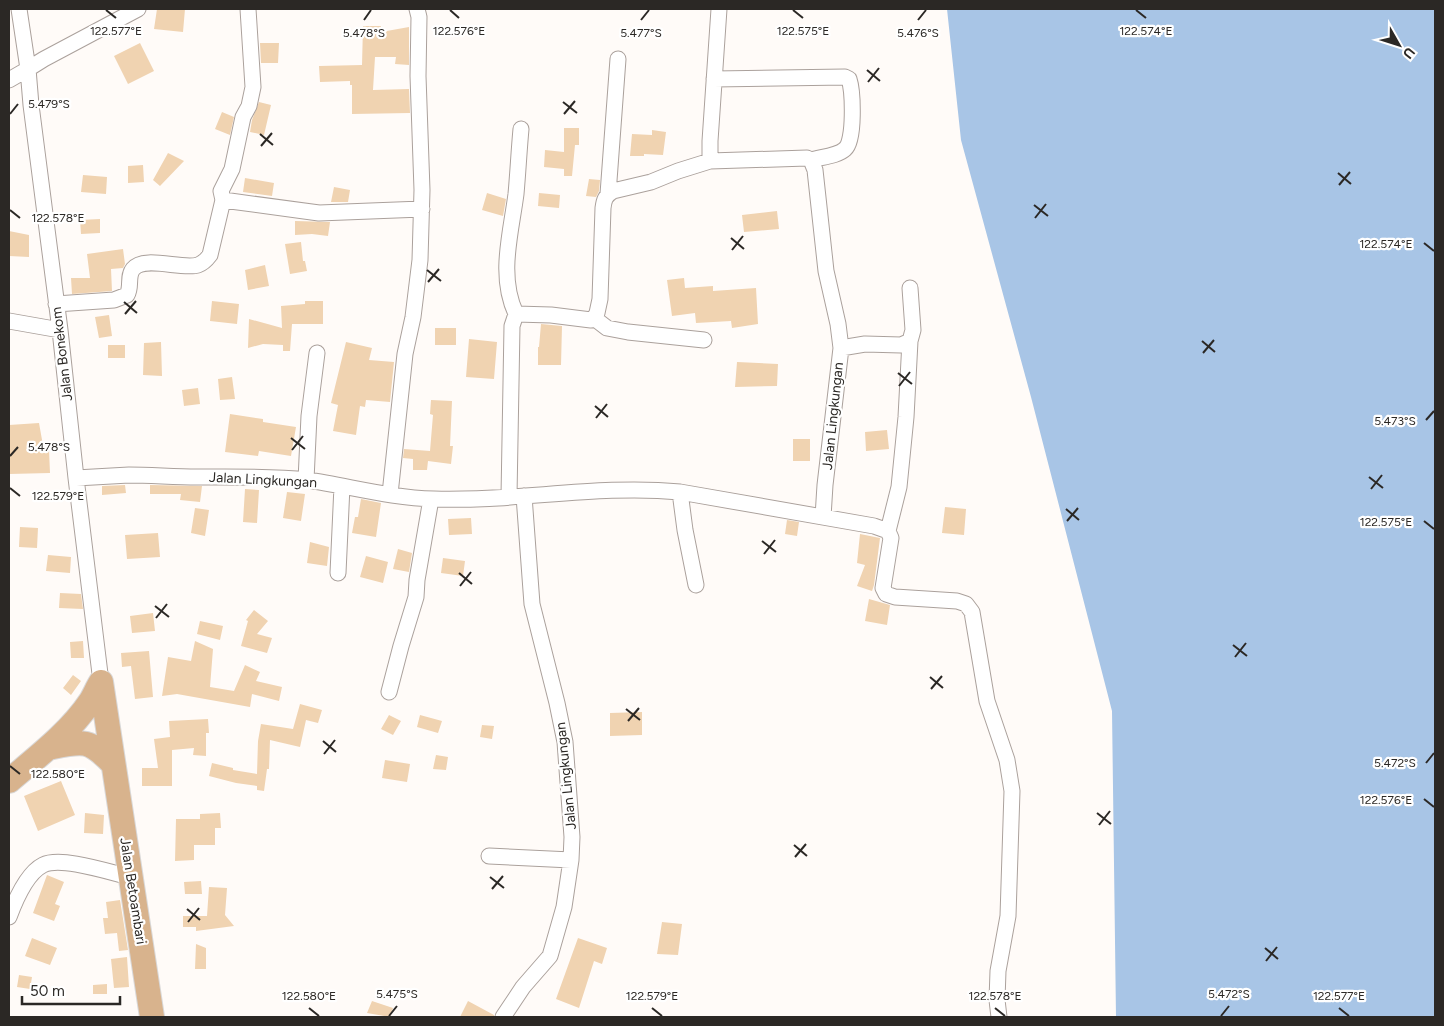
<svg xmlns="http://www.w3.org/2000/svg" width="1444" height="1026" viewBox="0 0 1444 1026" font-family="Figtree,sans-serif">
<style>
.water{fill:#a8c5e6}
.building{fill:#f0d3b1}
.lines{fill:none;stroke-linecap:round;stroke-linejoin:round}
.street-casing{stroke:#aba19c;stroke-width:17}
.primary-casing{stroke:#d9d8d8;stroke-width:26}
.street{stroke:#fff;stroke-width:15}
.primary{stroke:#d8b38d;stroke-width:24}
.ticks{fill:none;stroke:#2b2825;stroke-width:2}
.labels{text-anchor:middle;dominant-baseline:central;stroke-width:4.5;stroke-linejoin:round;paint-order:stroke}
.street-label{font-size:14px;fill:#2b2825;stroke:#fff}
.ticks-label{font-size:12px;text-anchor:middle;fill:#2b2825;stroke:#fff;stroke-width:4.5;stroke-linejoin:round;paint-order:stroke}
</style>
<rect width="100%" height="100%" fill="#fffbf8"/>
<path class="water" d="M947 9H1435V1017H1116L1112 711 1031 397 961 140Z"/>
<path class="building" d="M157 9H185L183 32 154 29Z
M363 26H381V32L409 27V65L395 64 396 57H375L373 90 409 89 410 113 352 114V85H350V81L320 82 319 66 362 65Z
M140 43 154 71 128 84 114 56Z
M260 43H279L278 63H261Z
M259 102 271 105 264 135 250 132 252 120Z
M222 112 234 117 230 135 215 129Z
M564 128H579V145H575L572 176H564V169L544 167 545 150 564 152Z
M652 130 666 132 663 155 644 154V156H630L632 134 652 135Z
M168 153 184 161 160 186 153 180Z
M143 165 144 182 128 183V166Z
M83 175 107 177 106 194 81 192Z
M245 178 274 183 272 196 243 192Z
M589 179 600 180 599 191 596 197 586 196Z
M334 187 350 190 348 202H331Z
M487 193 506 199 503 216 482 210Z
M539 193 560 195 559 208 538 206Z
M777 211 779 229 744 232 742 215Z
M100 219V233L81 234 80 220Z
M295 221 330 222 328 236 312 234 295 235Z
M9 231 29 235V257L9 256Z
M301 242 303 261H305L307 271 290 274 285 244Z
M123 249 125 264 123 268 111 269 112 291 72 294 71 278H90L87 254Z
M265 265 269 286 248 290 245 270Z
M684 278 685 288 713 286V291L756 288 758 324 732 328 731 321 696 323 695 313 672 316 667 280Z
M212 301 239 304 237 324 210 321Z
M305 301H323V324H292L290 351H283V345L263 344 248 348 249 319 282 328 281 306 305 304Z
M109 315 112 336 99 338 95 317Z
M541 324 562 326 561 365H538V347H539Z
M435 328H456V345H435Z
M469 339 497 342 494 379 466 377Z
M161 342 162 376 143 375 144 343Z
M346 342 372 348 369 360 394 362 390 402 366 400 365 407 360 406 356 435 333 431 338 405 331 403Z
M108 345H125V358H108Z
M737 362 778 364 777 386 735 387Z
M232 377 235 399 220 400 218 379Z
M198 388 200 404 184 406 182 390Z
M431 400 452 401 450 446H453L451 464 428 461 427 470H413V459L403 458 404 449 430 451 433 415 430 414Z
M230 414 263 419V422L296 427 291 456 259 451 258 456 225 452Z
M39 423 44 451 49 450 50 473 9 474 10 445 9 425Z
M887 430 889 449 866 451 865 432Z
M793 439H810V461H793Z
M125 485 126 493 102 495V486Z
M150 485 202 486 200 502 180 500 181 494H150Z
M245 489 259 490 257 523 243 522Z
M287 492 305 494 301 521 283 518Z
M361 499 381 503 376 537 352 533 355 517H358Z
M945 507 966 509 964 535 942 533Z
M195 508 209 510 205 536 191 533Z
M471 518 472 534 449 535 448 519Z
M787 520 799 522 797 536 785 534Z
M20 527 38 528 37 548 19 547Z
M158 533 160 557 127 559 125 535Z
M860 534 880 538 874 585 872 591 857 586 865 565 857 563Z
M310 542 329 547 327 566 307 563Z
M398 549 412 553 409 572 393 569Z
M48 555 71 557 70 573 46 571Z
M366 556 388 562 383 583 360 577Z
M443 558 465 561 463 576 441 573Z
M60 593 81 594 83 609 59 608Z
M869 599 890 605 887 625 865 621Z
M254 610 268 621 257 634 272 638 267 653 241 646 248 621 246 620Z
M153 613 155 631 132 633 130 616Z
M200 621 223 626 220 640 197 634Z
M83 641 84 658H71L70 642Z
M195 641 213 649 210 687 234 691 245 665 260 672 256 681 282 687 279 701 252 694 250 707 177 694 162 696 168 657 191 661Z
M149 651 153 697 135 699 131 666 122 667 121 653Z
M73 675 81 681 71 695 63 688Z
M300 704 322 710 318 723 306 720 300 747 270 740 269 769H267L264 791 257 790V786L236 783 209 776 212 763 233 768V770L257 774 258 741 261 724 293 729Z
M642 712V735L610 736V713Z
M389 715 401 721 393 735 381 729Z
M420 715 442 721 438 733 417 727Z
M208 719 209 733H206V756L193 755 194 748 172 750V786H142V768H158L154 739 170 737 169 721Z
M482 725 494 726 492 739 480 737Z
M436 755 448 757 446 770 433 769Z
M385 760 410 764 407 782 382 778Z
M61 781 75 815 38 831 24 796Z
M85 813 104 815 103 834 84 833Z
M220 813 221 828H215V845H194V860L175 861 176 819H200V814Z
M47 875 64 882 55 904 60 906 54 921 33 913Z
M201 881 202 894H185L184 882Z
M209 887 227 888 225 915 234 926 196 931V927H183V916H207Z
M120 900 128 950 119 951 117 933 105 934 103 918H108L106 902Z
M662 922 682 924 678 955 657 954Z
M32 938 57 948 50 965 25 956Z
M578 938 607 948 602 964 594 961 579 1008 556 999Z
M196 944 206 948V969H195Z
M127 957 129 987 114 988 111 959Z
M19 975 32 977 30 989 17 987Z
M107 984V994H93V985Z
M372 1001 393 1008 390 1017 367 1013Z
M468 1001 494 1015V1017H460Z"/>
<g class="lines">
<g class="street-casing">
<path id="street" d="M248 9 253 87 249 106 243 117 232 169 221 191 223 200 319 213 422 209
M714 79 845 77 849 79C853 91 855 141 845 149 838 156 821 157 811 160
M9 80 28 69 19 9
M710 161V141L719 9
M608 194 618 59
M56 304 114 300 127 295C132 287 127 276 133 269 144 255 182 270 198 265 204 263 207 259 210 255L223 200
M516 314 551 315 591 320 594 318 607 328 628 332 704 340
M516 314C498 276 511 233 516 194 518 172 519 150 521 129
M594 318 597 313 600 299 603 208C604 200 605 196 613 191L651 182 678 171 710 161 807 158 811 160 815 170 826 271 838 324 841 348
M9 321 60 330
M910 341 906 417 899 487 888 531 891 538 883 588 886 594 895 597 957 601 966 604 972 612 987 701 1007 760 1012 791 1008 916 998 971 997 1000 999 1017
M76 478C93 477 111 476 129 475 151 475 174 477 197 477 233 477 271 476 307 480 349 486 391 498 434 499 516 502 598 484 680 492L874 526 888 531
M306 480 309 416 317 353
M680 492 685 530 696 585
M390 494 405 354 413 317 420 260 422 190 418 76 419 17 417 9
M509 496 512 326 516 314
M823 517 825 485 841 348 865 344 901 345 910 341 913 330 910 288
M338 573 342 486
M101 682 76 478 60 330 31 105 28 69 44 59 138 9
M389 692 401 646 416 597 417 580 431 499
M489 856 571 860
M9 917C15 901 27 873 43 865 61 856 109 872 130 877
M503 1017 523 987 550 956 564 907 571 860 572 837 565 742 557 703 532 604 524 496"/>
</g>
<g class="primary-casing">
<path id="primary" d="M101 682 152 1017
M48 748C83 741 88 738 113 764
M9 781C36 758 70 732 90 702 94 696 97 688 101 682"/>
</g>
<use href="#street" class="street"/>
<use href="#primary" class="primary"/>
</g>
<path class="ticks" d="M106 10 116 18M450 10 459 18M793 10 803 18M1136 10 1146 18M364 20 371 10M641 20 649 10M918 20 926 10M867 70 880 81M868 82 879 68M563 102 577 113M10 114 18 104M564 114 575 101M260 134 273 145M261 146 272 133M1338 173 1351 184M1339 185 1350 172M1034 205 1048 216M10 210 20 218M1035 218 1046 204M731 238 744 249M1424 243 1434 251M732 250 743 236M427 270 441 281M428 282 439 269M124 302 137 313M125 314 136 301M1202 341 1215 352M1203 353 1214 340M898 373 912 384M899 386 910 372M595 406 608 417M596 418 607 404M1426 420 1434 411M291 438 305 449M292 450 303 436M10 456 18 447M1369 477 1383 488M10 488 20 496M1371 489 1382 475M1066 509 1079 520M1067 521 1078 508M1424 521 1434 529M762 541 776 552M764 554 775 540M459 573 472 584M460 586 471 572M155 606 169 617M156 618 167 604M1233 645 1247 656M1235 657 1246 643M930 677 943 688M931 689 942 676M626 709 640 720M628 721 639 708M323 741 336 752M324 754 335 740M1426 763 1434 753M10 766 20 774M1424 799 1434 807M1097 813 1111 824M1099 825 1110 811M794 845 807 856M795 857 806 844M490 877 504 888M492 889 503 876M187 909 200 920M188 922 199 908M1265 948 1278 959M1266 961 1277 947M309 1008 319 1016M652 1008 662 1016M995 1008 1005 1016M1339 1008 1349 1016M389 1016 397 1006M1221 1016 1229 1006"/>
<g class="labels">
<g class="street-label">
<text transform="translate(62 354) rotate(-97)">Jalan Bonekom</text>
<text transform="translate(833 416) rotate(-84)">Jalan Lingkungan</text>
<text transform="translate(263 480) rotate(3)">Jalan Lingkungan</text>
<text transform="translate(566 776) rotate(-96)">Jalan Lingkungan</text>
<text transform="translate(133 891) rotate(81)">Jalan Betoambari</text>
</g>
</g>
<g class="ticks-label">
<text x="116" y="35">122.577°E</text>
<text x="459" y="35">122.576°E</text>
<text x="803" y="35">122.575°E</text>
<text x="1146" y="35">122.574°E</text>
<text x="364" y="37">5.478°S</text>
<text x="641" y="37">5.477°S</text>
<text x="918" y="37">5.476°S</text>
<text x="49" y="108">5.479°S</text>
<text x="58" y="222">122.578°E</text>
<text x="1386" y="248">122.574°E</text>
<text x="1395" y="425">5.473°S</text>
<text x="49" y="451">5.478°S</text>
<text x="58" y="500">122.579°E</text>
<text x="1386" y="526">122.575°E</text>
<text x="1395" y="767">5.472°S</text>
<text x="58" y="778">122.580°E</text>
<text x="1386" y="804">122.576°E</text>
<text x="397" y="998">5.475°S</text>
<text x="1229" y="998">5.472°S</text>
<text x="309" y="1000">122.580°E</text>
<text x="652" y="1000">122.579°E</text>
<text x="995" y="1000">122.578°E</text>
<text x="1339" y="1000">122.577°E</text>
</g>
<rect width="1444" height="1026" fill="none" stroke="#2b2825" stroke-width="20"/>
<g transform="translate(1399 45) rotate(129)" stroke="#ffffff" stroke-width="4" paint-order="stroke">
<path d="M0-4L9 19L0 12L-9 19Z" fill="#2b2825"/>
<text y="-8" font-size="14" font-weight="bold" text-anchor="middle" fill="#2b2825">U</text>
</g>
<path d="M22 996v8h98v-8" fill="none" stroke="#2b2825" stroke-width="2.5"/>
<text x="30" y="996" font-size="15" fill="#2b2825" stroke="#ffffff" stroke-width="4" paint-order="stroke">50 m</text>
</svg>
